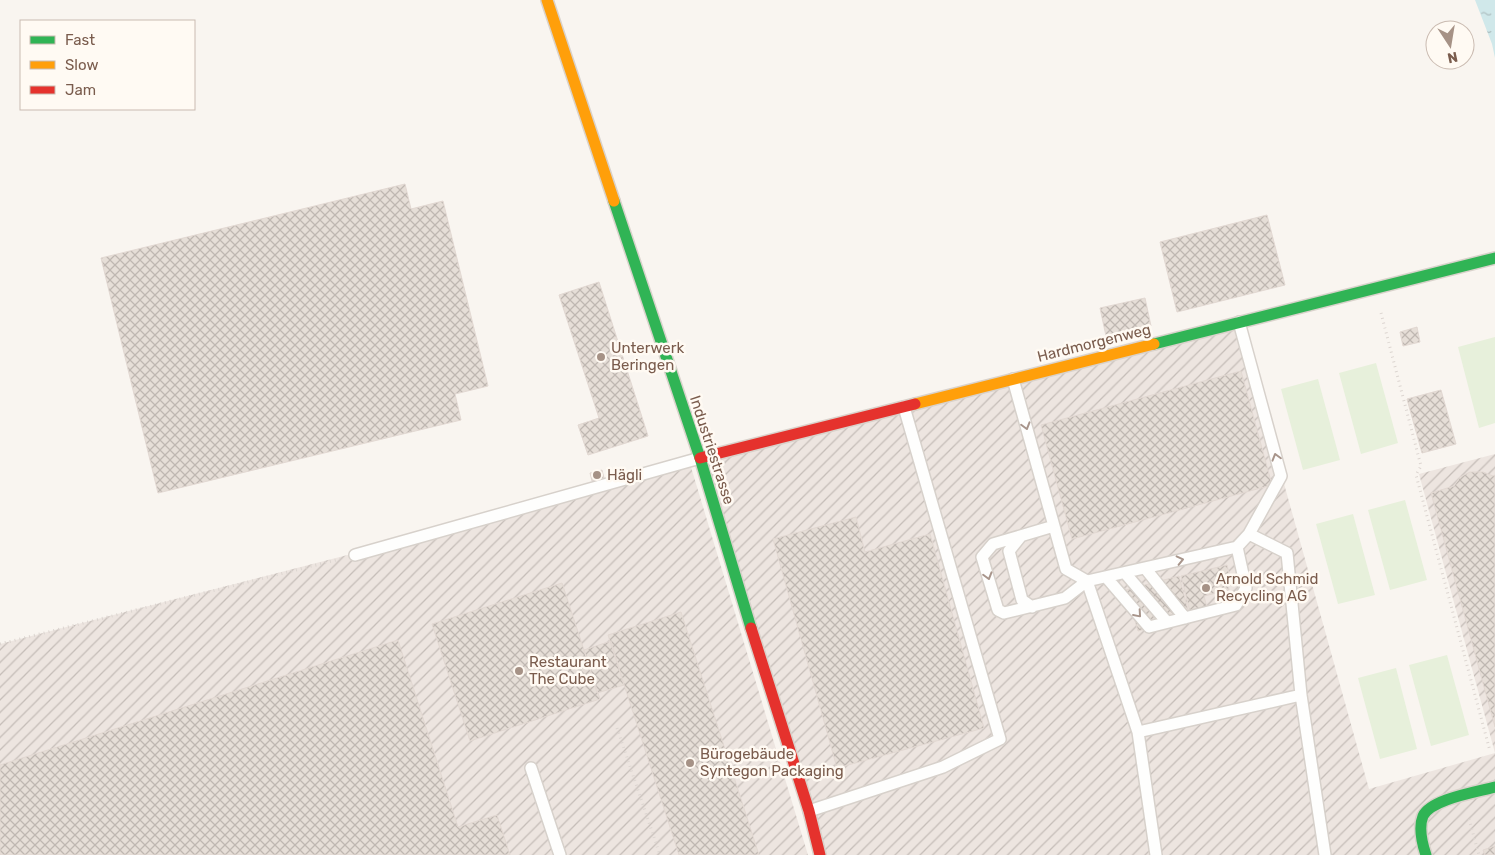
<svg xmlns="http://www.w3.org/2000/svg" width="1495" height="855" viewBox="0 0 1495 855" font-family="Rubik,sans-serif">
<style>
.industrial{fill:url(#industrial-furrows)}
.park{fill:#e7f0db}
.water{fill:url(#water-ripples)}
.building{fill:url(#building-cross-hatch);stroke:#e2d8d2}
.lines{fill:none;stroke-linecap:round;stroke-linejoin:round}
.lane-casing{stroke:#d7d1cb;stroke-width:14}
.fast-casing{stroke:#d9d2cb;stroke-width:14}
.slow-casing{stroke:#d9d2cb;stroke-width:14}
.jam-casing{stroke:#d9d2cb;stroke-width:14}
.path{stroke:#dcd5d0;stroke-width:3;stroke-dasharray:1 4;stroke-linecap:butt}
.lane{stroke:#fefefd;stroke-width:11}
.fast{stroke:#30b455;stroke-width:11}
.slow{stroke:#ff9f0a;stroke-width:11}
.jam{stroke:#e5322d;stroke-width:11}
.oneway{stroke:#a8958b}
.poi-dot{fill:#a69286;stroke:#fffaf3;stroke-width:2}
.labels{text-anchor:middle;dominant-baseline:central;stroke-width:5;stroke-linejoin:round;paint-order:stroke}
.street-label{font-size:15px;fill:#7a5c4d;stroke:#fffaf3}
.poi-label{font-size:15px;fill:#7a5c4d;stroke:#fffaf3;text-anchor:start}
</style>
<defs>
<pattern id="industrial-furrows" width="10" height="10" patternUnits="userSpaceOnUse" patternTransform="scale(1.25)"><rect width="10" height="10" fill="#ede5e0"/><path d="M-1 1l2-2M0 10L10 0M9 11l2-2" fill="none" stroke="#c5bdb8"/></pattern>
<pattern id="water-ripples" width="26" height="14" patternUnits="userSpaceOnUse" patternTransform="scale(1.25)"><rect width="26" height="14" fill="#d0e8ea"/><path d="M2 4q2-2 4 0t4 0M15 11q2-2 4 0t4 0" fill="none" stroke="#aebfc0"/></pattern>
<pattern id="building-cross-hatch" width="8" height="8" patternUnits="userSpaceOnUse" patternTransform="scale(1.25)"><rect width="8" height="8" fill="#e6ded7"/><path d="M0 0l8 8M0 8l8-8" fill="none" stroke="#bfb7b1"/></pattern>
</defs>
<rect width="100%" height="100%" fill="#f9f5f0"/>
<path class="industrial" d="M1239 322 1369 789 1495 753 1419 474 1495 454V855H823L700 458Z
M691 467 808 855H0V644Z"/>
<path class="park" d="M1495 337V423L1479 428 1458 347Z
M1376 363 1398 443 1361 454 1339 373Z
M1318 379 1340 460 1303 470 1281 389Z
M1405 500 1427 580 1390 590 1368 510Z
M1353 514 1375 595 1338 604 1316 524Z
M1447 655 1469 735 1431 746 1409 665Z
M1396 668 1417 749 1380 759 1358 678Z"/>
<path class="water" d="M1475 0H1495V58L1492 44Z"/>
<path class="building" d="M405 184 411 209 443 201 488 386 455 394 461 420 158 493 101 258Z
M1267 215 1285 285 1177 312 1160 242Z
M599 282 648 436 588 455 578 425 599 418 559 295Z
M1145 298 1151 326 1106 336 1100 308Z
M1417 327 1420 342 1403 346 1400 332Z
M1241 371 1272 485 1072 539 1041 425Z
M1441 390 1456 444 1422 453 1407 399Z
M602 470 604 478 592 481 590 473Z
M1470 472H1483L1493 476 1495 475V727L1431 493 1454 486 1460 477Z
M856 517 865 552 930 534 984 728 837 768 773 539Z
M1227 565 1232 585 1228 586 1229 590 1204 596 1207 608 1190 612 1181 576Z
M1179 576 1190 617 1138 631 1126 590Z
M562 583 600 699 470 741 432 624Z
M681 612 759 855H679L608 635Z
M398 640 458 827 497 815 510 855H0V765Z
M611 641 624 685 597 693 584 650Z
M1495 846V855H1485L1483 850Z"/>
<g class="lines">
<g class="lane-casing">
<path id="lane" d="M1013 379 1066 569 1087 581 1237 547 1249 534 1281 476 1239 322
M1054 526 993 544 982 557 998 610 1004 613 1065 598 1087 581 1138 732 1156 855
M1249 534 1287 553 1301 695 1325 855
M1021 536 1009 551 1022 600 1032 607
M355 555 700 458
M1145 568 1185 618
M1125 573 1167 622
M1106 577 1149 627 1236 605 1246 588 1237 547
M1138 732 1301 695
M531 768 560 855
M809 811 943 767 1000 739 904 407"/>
</g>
<g class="fast-casing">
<path id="fast" d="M614 201 700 458 751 628
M1154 344 1495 258
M1426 855C1422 843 1418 828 1423 816 1431 799 1477 792 1495 787"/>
</g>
<g class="slow-casing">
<path id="slow" d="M547 0 614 201
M915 404 1154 344"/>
</g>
<g class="jam-casing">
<path id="jam" d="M700 458 915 404
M751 628 809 811 820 855"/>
</g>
<path class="path" d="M1381 313 1421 466 1416 475 1490 751
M0 644 340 559
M617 728 660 855
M1469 819 1479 855"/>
<use href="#lane" class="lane"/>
<use href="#fast" class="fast"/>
<use href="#slow" class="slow"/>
<use href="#jam" class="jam"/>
</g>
<defs><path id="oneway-chevron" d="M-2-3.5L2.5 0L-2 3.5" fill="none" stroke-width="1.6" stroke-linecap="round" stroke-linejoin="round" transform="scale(1.25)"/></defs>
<g class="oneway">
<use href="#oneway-chevron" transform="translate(1026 426) rotate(74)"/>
<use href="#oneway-chevron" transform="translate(1276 457) rotate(-106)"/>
<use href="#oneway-chevron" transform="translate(1180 560) rotate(-13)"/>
<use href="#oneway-chevron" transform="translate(988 576) rotate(74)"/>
<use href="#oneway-chevron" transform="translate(1138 614) rotate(49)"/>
</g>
<g class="poi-dot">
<circle cx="601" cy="357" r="5"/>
<circle cx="597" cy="475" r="5"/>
<circle cx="1206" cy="588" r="5"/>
<circle cx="519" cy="671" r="5"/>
<circle cx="690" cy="763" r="5"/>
</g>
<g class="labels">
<g class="street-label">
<text transform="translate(1094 343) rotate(-14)">Hardmorgenweg</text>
<text transform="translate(712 450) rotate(72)">Industriestrasse</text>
</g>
<g class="poi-label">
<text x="611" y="348">Unterwerk<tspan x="611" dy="17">Beringen</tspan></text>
<text x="607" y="475">Hägli</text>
<text x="1216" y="579">Arnold Schmid<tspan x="1216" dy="17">Recycling AG</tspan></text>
<text x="529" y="662">Restaurant<tspan x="529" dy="17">The Cube</tspan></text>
<text x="700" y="754">Bürogebäude<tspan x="700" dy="17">Syntegon Packaging</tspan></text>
</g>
</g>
<rect x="20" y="20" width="175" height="90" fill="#fffaf3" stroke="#cabbb1"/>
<rect x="30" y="36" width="25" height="8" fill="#30b455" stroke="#cabbb1"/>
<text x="65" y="45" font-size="15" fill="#7a5c4d">Fast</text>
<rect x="30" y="61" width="25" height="8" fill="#ff9f0a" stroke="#cabbb1"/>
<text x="65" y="70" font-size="15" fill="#7a5c4d">Slow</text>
<rect x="30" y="86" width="25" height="8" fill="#e5322d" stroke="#cabbb1"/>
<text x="65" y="95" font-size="15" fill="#7a5c4d">Jam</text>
<g transform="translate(1450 45) rotate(168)"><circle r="24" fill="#fffaf3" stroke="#cabbb1"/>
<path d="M0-4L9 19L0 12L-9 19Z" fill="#a69286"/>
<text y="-8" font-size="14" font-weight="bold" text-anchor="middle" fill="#7a5c4d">N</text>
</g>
</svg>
